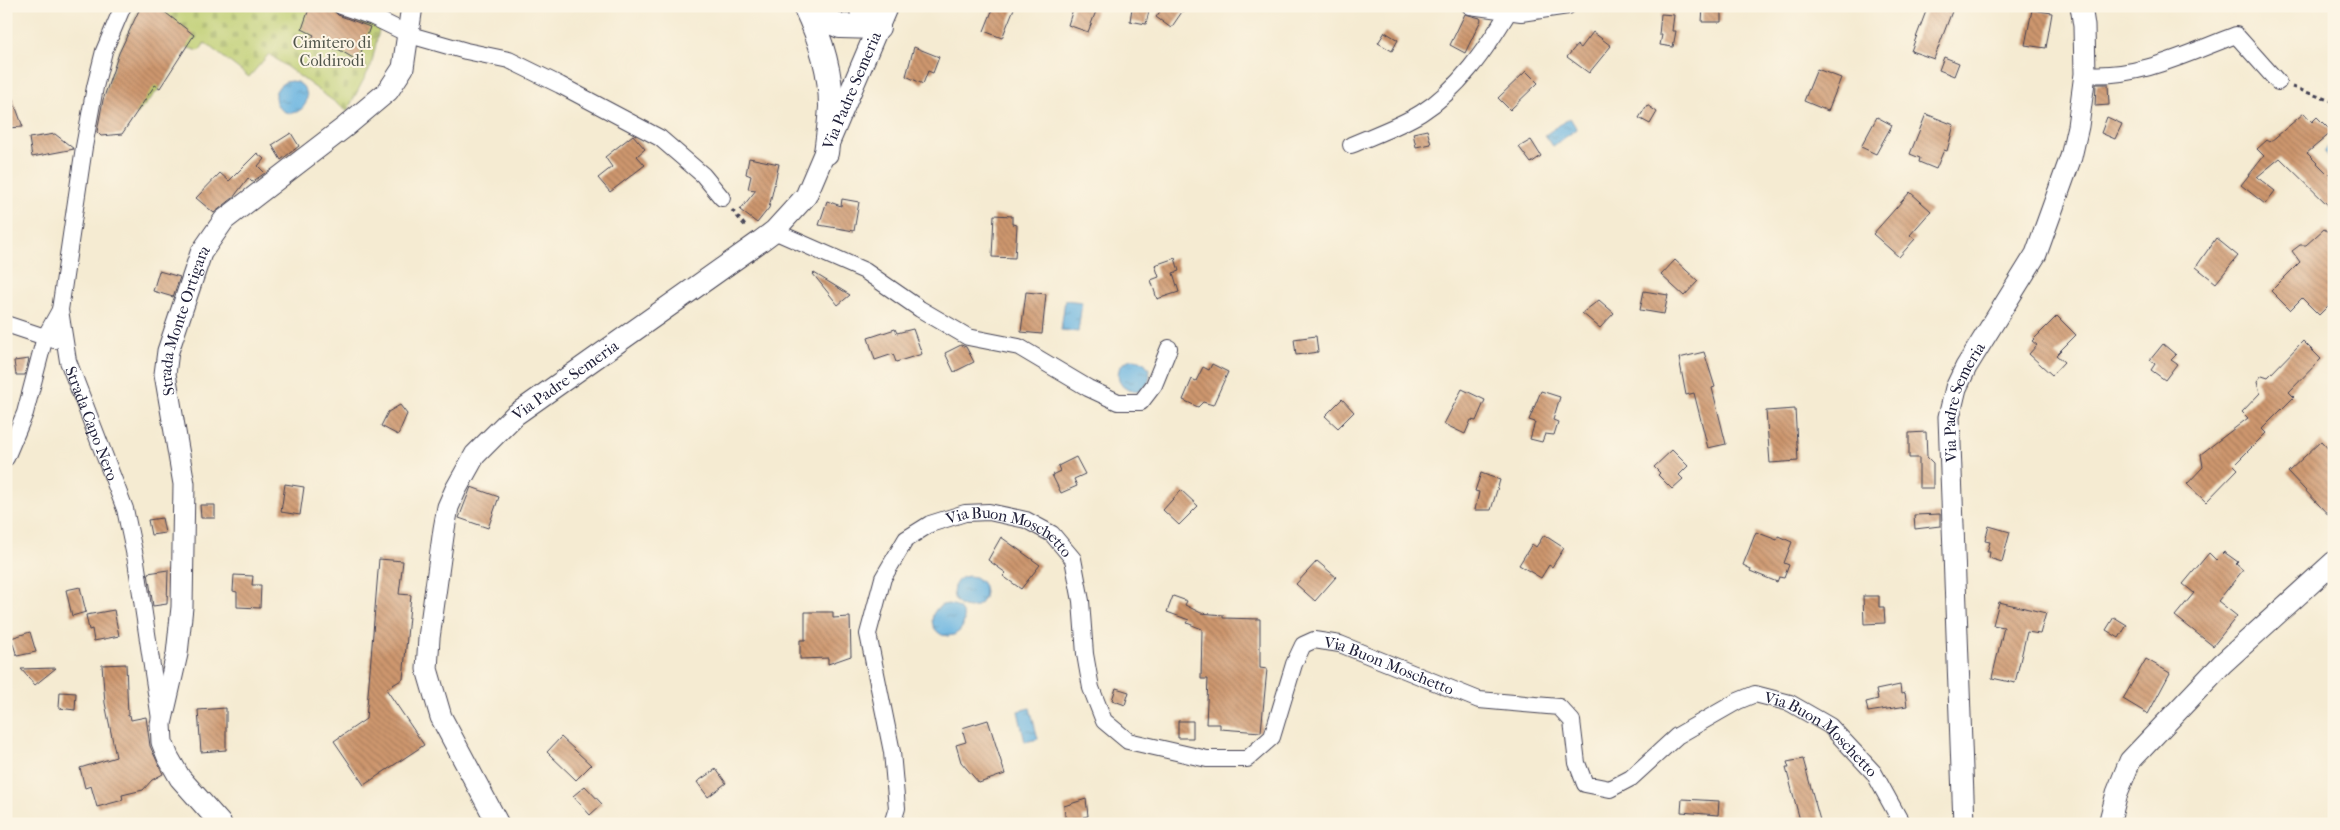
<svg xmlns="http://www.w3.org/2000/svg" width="2340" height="830" viewBox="0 0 2340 830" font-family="'IM FELL French Canon',serif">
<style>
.cemetery{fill:url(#cemetery-stones);stroke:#707856}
.water{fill:url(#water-ripples);stroke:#456b8e}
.building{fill:url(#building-back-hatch)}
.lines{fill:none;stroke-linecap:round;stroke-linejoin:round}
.minor-casing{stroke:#424052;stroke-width:18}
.major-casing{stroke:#424052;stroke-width:23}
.highway-casing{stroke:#424052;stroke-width:26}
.path{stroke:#424052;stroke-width:3;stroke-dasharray:4 4;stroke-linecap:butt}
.minor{stroke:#fff;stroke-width:16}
.major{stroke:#fff;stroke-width:21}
.highway{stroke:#fff;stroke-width:24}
.labels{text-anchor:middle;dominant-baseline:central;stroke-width:4;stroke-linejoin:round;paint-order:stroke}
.park-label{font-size:16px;fill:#50554b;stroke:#fcf5e5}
.street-label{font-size:16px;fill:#22223b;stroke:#fcf5e5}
</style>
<defs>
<pattern id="cemetery-stones" width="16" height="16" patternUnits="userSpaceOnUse" patternTransform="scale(1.25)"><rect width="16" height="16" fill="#bdcd70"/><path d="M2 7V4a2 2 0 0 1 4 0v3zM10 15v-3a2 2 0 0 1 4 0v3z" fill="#a2b062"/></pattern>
<pattern id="water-ripples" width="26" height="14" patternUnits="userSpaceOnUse" patternTransform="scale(1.25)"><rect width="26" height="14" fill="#68b4e1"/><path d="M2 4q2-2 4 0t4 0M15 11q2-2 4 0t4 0" fill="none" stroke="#5592b8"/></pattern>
<pattern id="building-back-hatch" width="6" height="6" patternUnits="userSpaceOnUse" patternTransform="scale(1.25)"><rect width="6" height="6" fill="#ce976e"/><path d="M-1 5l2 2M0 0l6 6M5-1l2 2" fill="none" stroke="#a77b5c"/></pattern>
</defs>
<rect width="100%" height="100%" fill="#fcf5e5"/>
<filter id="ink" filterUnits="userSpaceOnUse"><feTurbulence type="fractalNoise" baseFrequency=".02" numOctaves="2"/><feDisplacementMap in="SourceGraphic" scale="10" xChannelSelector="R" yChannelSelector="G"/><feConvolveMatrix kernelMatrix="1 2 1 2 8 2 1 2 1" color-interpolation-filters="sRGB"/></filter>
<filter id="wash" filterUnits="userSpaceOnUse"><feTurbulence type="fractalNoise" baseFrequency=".0096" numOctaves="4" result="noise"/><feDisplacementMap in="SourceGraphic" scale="20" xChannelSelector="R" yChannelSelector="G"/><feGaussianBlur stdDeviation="1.12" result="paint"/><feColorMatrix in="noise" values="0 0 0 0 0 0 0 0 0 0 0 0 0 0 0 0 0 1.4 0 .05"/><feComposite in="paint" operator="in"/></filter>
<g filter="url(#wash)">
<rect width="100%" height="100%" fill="#f5ebd2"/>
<path class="cemetery" d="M140 6H324L380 26 371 66 347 111 269 54 249 77 205 43 199 51 186 47 160 88 136 115 105 93 119 53Z"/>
<path class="water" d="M275 97a16 16 0 1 1 32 0a16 16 0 1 1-32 0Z
M1570 118 1577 129 1553 146 1545 135Z
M2334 142V160L2333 161 2324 151Z
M1065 300 1082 302 1078 332 1061 330Z
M1118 375a16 16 0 1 1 32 0a16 16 0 1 1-32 0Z
M953 592a16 16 0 1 1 32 0a16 16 0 1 1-32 0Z
M932 620a16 16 0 1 1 32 0a16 16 0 1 1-32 0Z
M1030 708 1038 739 1025 742 1018 711Z"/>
<g id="blocks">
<path class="building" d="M141 6H157L194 35 160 88 155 85 122 134 101 136 97 132 103 100 119 53Z
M310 6H324L332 9 338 15 370 27 358 61 338 49 309 44 314 35 302 29Z
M994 6H1015L1002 38 984 31Z
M1074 6H1098L1088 32 1068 25Z
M1164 6H1186L1171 28 1156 17Z
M1703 6H1721V22H1702Z
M1928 6H1954L1934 59 1911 51Z
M1132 8 1149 11 1146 24 1130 21Z
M2032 10 2052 13 2046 48 2025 45Z
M1465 14 1480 18 1481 20 1465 53 1450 45Z
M1661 14 1674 15 1672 31H1676L1673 47 1660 45 1662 35H1659Z
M1385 32 1398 40 1392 51 1378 43Z
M1593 32 1611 46 1589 73 1567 57 1577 45 1581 48Z
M914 47 939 57 933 73 928 71 923 84 906 76Z
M1944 57 1959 63 1954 76 1939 70Z
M1817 69 1841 78 1828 111 1804 101Z
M1526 71 1538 83 1510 110 1498 98Z
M2096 84H2108L2109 105 2095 106Z
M6 86H8L23 127 6 128Z
M1647 105 1657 112 1650 124 1639 118Z
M2304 113 2312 122 2317 117 2332 132 2307 153 2334 180V211L2280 158 2257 177 2275 191 2265 204 2241 185 2264 156 2257 149 2267 140 2270 142Z
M1926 114 1954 125 1947 151 1944 150 1936 169 1919 162 1920 158 1910 154Z
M1877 117 1892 125 1876 154 1861 147Z
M2107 117 2122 124 2115 139 2101 133Z
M1427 130 1431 144 1416 147 1413 133Z
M291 133 299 146 281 160 272 145Z
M55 134 74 149 32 157 29 138Z
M633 135 645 149 637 156 645 165 610 192 598 178 612 167 605 157Z
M1531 140 1541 156 1531 163 1519 147Z
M257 153 264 159 258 166 265 173 252 182 248 178 233 198 214 213 196 198 220 173 229 181Z
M749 158 779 164 769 208 757 223 740 210 756 190 748 189 751 176 746 174Z
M1910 192 1931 211 1910 235 1915 239 1899 257 1873 234Z
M842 199 859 202 854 231 819 225 827 201 841 206Z
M994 215 1012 216V224L1017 225 1015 258 992 257Z
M2324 229 2334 236V300L2319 315 2302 298 2290 310 2271 291 2300 262 2292 251 2300 245H2306Z
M2216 238 2238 256 2216 283 2196 267Z
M1175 258 1179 271 1173 273 1179 292 1157 299 1151 280 1159 277 1155 265Z
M1675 260 1698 281 1684 296 1661 275Z
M159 271 180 277 173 297 153 291Z
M814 273 850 295 838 305 813 274Z
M1644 291 1668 295 1664 314 1640 310Z
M1026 292 1046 294 1042 334 1021 332Z
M1599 300 1614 313 1600 328 1582 313Z
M2057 316 2076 335 2056 355 2064 362 2052 375 2029 354 2037 345 2032 341Z
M895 329 897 333 913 329 922 354 896 362 893 354 875 360 868 338Z
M1316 336 1318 352 1296 355 1294 339Z
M2303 341 2321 359 2289 392 2294 397 2262 429 2266 433 2234 465 2238 469 2206 502 2187 484 2203 467 2201 454 2248 418 2242 412 2260 393 2257 381 2262 375 2268 377Z
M2163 344 2176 355 2171 360 2177 364 2165 380 2151 370 2155 364 2150 360Z
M961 345 966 347 974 362 954 372 945 353Z
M1704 352 1715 387 1712 388 1726 444 1708 448 1694 393 1686 395 1679 358Z
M29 359 25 375H16L14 361Z
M1212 364 1228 372 1213 405 1203 402 1198 407 1183 400 1192 379 1196 381 1203 367 1209 370Z
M1462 389 1485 400 1476 421 1471 420 1465 434 1444 424Z
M1541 391 1560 397 1553 420 1558 422 1554 435 1545 434 1542 442 1530 439 1535 422 1529 420Z
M1342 399 1354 412 1338 428 1325 416Z
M400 405 407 414 398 435 381 426 388 412Z
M1795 409 1798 461 1770 463 1766 411Z
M1926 432 1927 457 1933 463V488H1919V458H1909V433Z
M2321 441 2334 455V521L2288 472Z
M1672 450 1688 466 1679 475 1683 479 1672 489 1658 475 1660 473 1654 467Z
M1076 457 1085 474 1074 479 1077 486 1061 493 1052 475 1060 471 1058 466Z
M1481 473 1500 480 1491 510H1475L1479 492 1475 491Z
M285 484 304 487 300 515 281 512Z
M471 487 499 497 488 528 459 518Z
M1181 490 1198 506 1179 525 1163 510Z
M200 505H215V518H201Z
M1940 514V526L1915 529 1914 515Z
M162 518 165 533 151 535 148 520Z
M1989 526 2010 532 2002 562 1989 558 1990 552H1987L1990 542 1985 541Z
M1756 532 1777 540 1778 536 1792 542 1784 563 1789 565 1784 578 1779 577 1777 582 1750 571 1751 569 1743 565Z
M1544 535 1564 548 1552 567 1549 565 1541 578 1519 565 1532 544 1536 547Z
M1001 537 1040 565 1021 589 1003 576 1006 573 988 560Z
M2224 552 2238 562 2236 564 2243 570 2218 601 2237 616 2213 646 2175 616 2194 593 2183 584 2209 553 2216 560Z
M379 559 403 561 399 594 411 595 403 679 386 689 424 745 364 785 334 741 366 719Z
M1317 561 1336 577 1315 601 1296 584Z
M168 570 167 604 153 606 148 573Z
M234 575 253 576 252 585H261L260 608 237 607V592L233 591Z
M80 587 86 612 72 616 66 590Z
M1173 596 1187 601 1185 605 1201 613 1223 615V618L1260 619V668L1267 669 1261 732 1220 729V724H1206L1208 679H1201L1202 629 1187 623 1189 620 1167 612Z
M1863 596H1879V607H1884L1885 623 1864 624Z
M1999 602 2046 613 2040 634 2027 632 2015 683 1992 678 2004 627 1993 625Z
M114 610 119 636 94 641 92 629 89 630 86 615Z
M805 612H833V618L850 617 851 656 828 664V658L800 659V640H805Z
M2114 617 2127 625 2119 638 2106 630Z
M30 632 36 652 17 656 11 638Z
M2146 659 2170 673 2148 714 2123 699Z
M126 664 128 716 130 715 131 720 146 717 150 746 163 774 152 780 143 790 122 795 123 800 97 807 91 786 85 788 80 768 116 757 105 703 102 665Z
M56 668 35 685 21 669Z
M1900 685 1901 694 1905 693 1907 706 1868 712 1866 702 1878 699 1876 690Z
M1116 688 1129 692 1125 705 1112 700Z
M60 692 76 693 75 710 59 708Z
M226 708V750L201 752 198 710Z
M988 720 1005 774 979 783 961 762 956 745 966 742 962 728Z
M1178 721H1193V738H1178Z
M561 737 591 765 576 780 547 752Z
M1803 759 1821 824H1801L1786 768H1789L1787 762Z
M716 769 726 783 708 797 697 782Z
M585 786 602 804 590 815 573 796Z
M1086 799 1088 816 1083 817 1084 824H1066L1064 806Z
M1682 799 1719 801 1718 815 1681 812Z"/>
</g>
</g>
<g filter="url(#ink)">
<use href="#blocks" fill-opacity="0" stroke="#424052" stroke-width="1"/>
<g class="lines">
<g class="minor-casing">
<g id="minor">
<path id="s1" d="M123 6 104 51 95 87 84 147 60 310 68 361 125 509 136 561 160 719"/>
<path d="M341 6 373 17 410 35 466 51 509 60 560 85 660 138 703 175 722 198"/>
<path d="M1470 6 1521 13 1568 6"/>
<path d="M2085 74C2138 79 2188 53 2236 35L2278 82"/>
<path d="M1351 145C1374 135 1400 126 1421 113 1459 89 1486 49 1509 11"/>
<path d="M774 231 865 271 920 309 968 337 1019 347 1088 388 1118 402H1141L1154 385 1169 348"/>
<path d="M6 324 54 340"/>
<path d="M6 458 25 413 45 337 60 310"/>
<path id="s2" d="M892 824 897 808 892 752 868 634 883 578 906 539 930 524 965 513 989 512 1026 520 1052 534 1073 559 1081 601 1085 654 1091 688 1104 721 1128 741 1207 759H1247L1272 737 1294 664 1303 645 1314 640 1340 644 1479 700 1559 707 1572 721 1577 763 1585 784 1610 789 1631 778 1677 736 1738 701 1755 694 1790 703 1830 726 1874 773 1902 824"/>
</g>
</g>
<g class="major-casing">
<g id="major">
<path id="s3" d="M221 824 180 778 168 757 162 742 161 724 177 654 182 607 184 484 165 374 168 351 201 253 224 220 345 127 388 91 403 68 412 6"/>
<path id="s4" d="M498 824 441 717 427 669 429 638 444 529 448 507 456 489 475 455 515 415 758 243 774 231 806 196 887 6"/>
<path id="s5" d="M1964 824 1949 417 1956 388 1966 367 2036 254 2071 157 2078 126 2085 74 2084 26 2081 6"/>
<path d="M2109 824 2117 793 2130 761 2222 664 2334 562"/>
</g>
</g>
<g class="highway-casing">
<path id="highway" d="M805 6C820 37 831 73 831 107 830 122 828 138 826 153
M860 6 878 27
M808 12 840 26 878 27"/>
</g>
<path class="path" d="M2292 87 2334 102
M732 210 747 228"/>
<use href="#minor" class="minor"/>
<use href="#major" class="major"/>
<use href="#highway" class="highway"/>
</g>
</g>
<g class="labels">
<g class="park-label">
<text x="332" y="42">Cimitero di<tspan x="332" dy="18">Coldirodi</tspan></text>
</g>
<g class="street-label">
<text stroke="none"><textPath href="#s4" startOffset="930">Via Padre Semeria</textPath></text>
<text stroke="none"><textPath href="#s3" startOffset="530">Strada Monte Ortigara</textPath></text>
<text stroke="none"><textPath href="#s4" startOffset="511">Via Padre Semeria</textPath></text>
<text stroke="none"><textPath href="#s5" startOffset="425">Via Padre Semeria</textPath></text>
<text stroke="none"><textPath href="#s1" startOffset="430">Strada Capo Nero</textPath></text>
<text stroke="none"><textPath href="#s2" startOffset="411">Via Buon Moschetto</textPath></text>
<text stroke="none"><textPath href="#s2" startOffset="1026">Via Buon Moschetto</textPath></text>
<text stroke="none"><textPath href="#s2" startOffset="1566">Via Buon Moschetto</textPath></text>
</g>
</g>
<rect width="2340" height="830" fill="none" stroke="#fcf5e5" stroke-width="25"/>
</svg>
